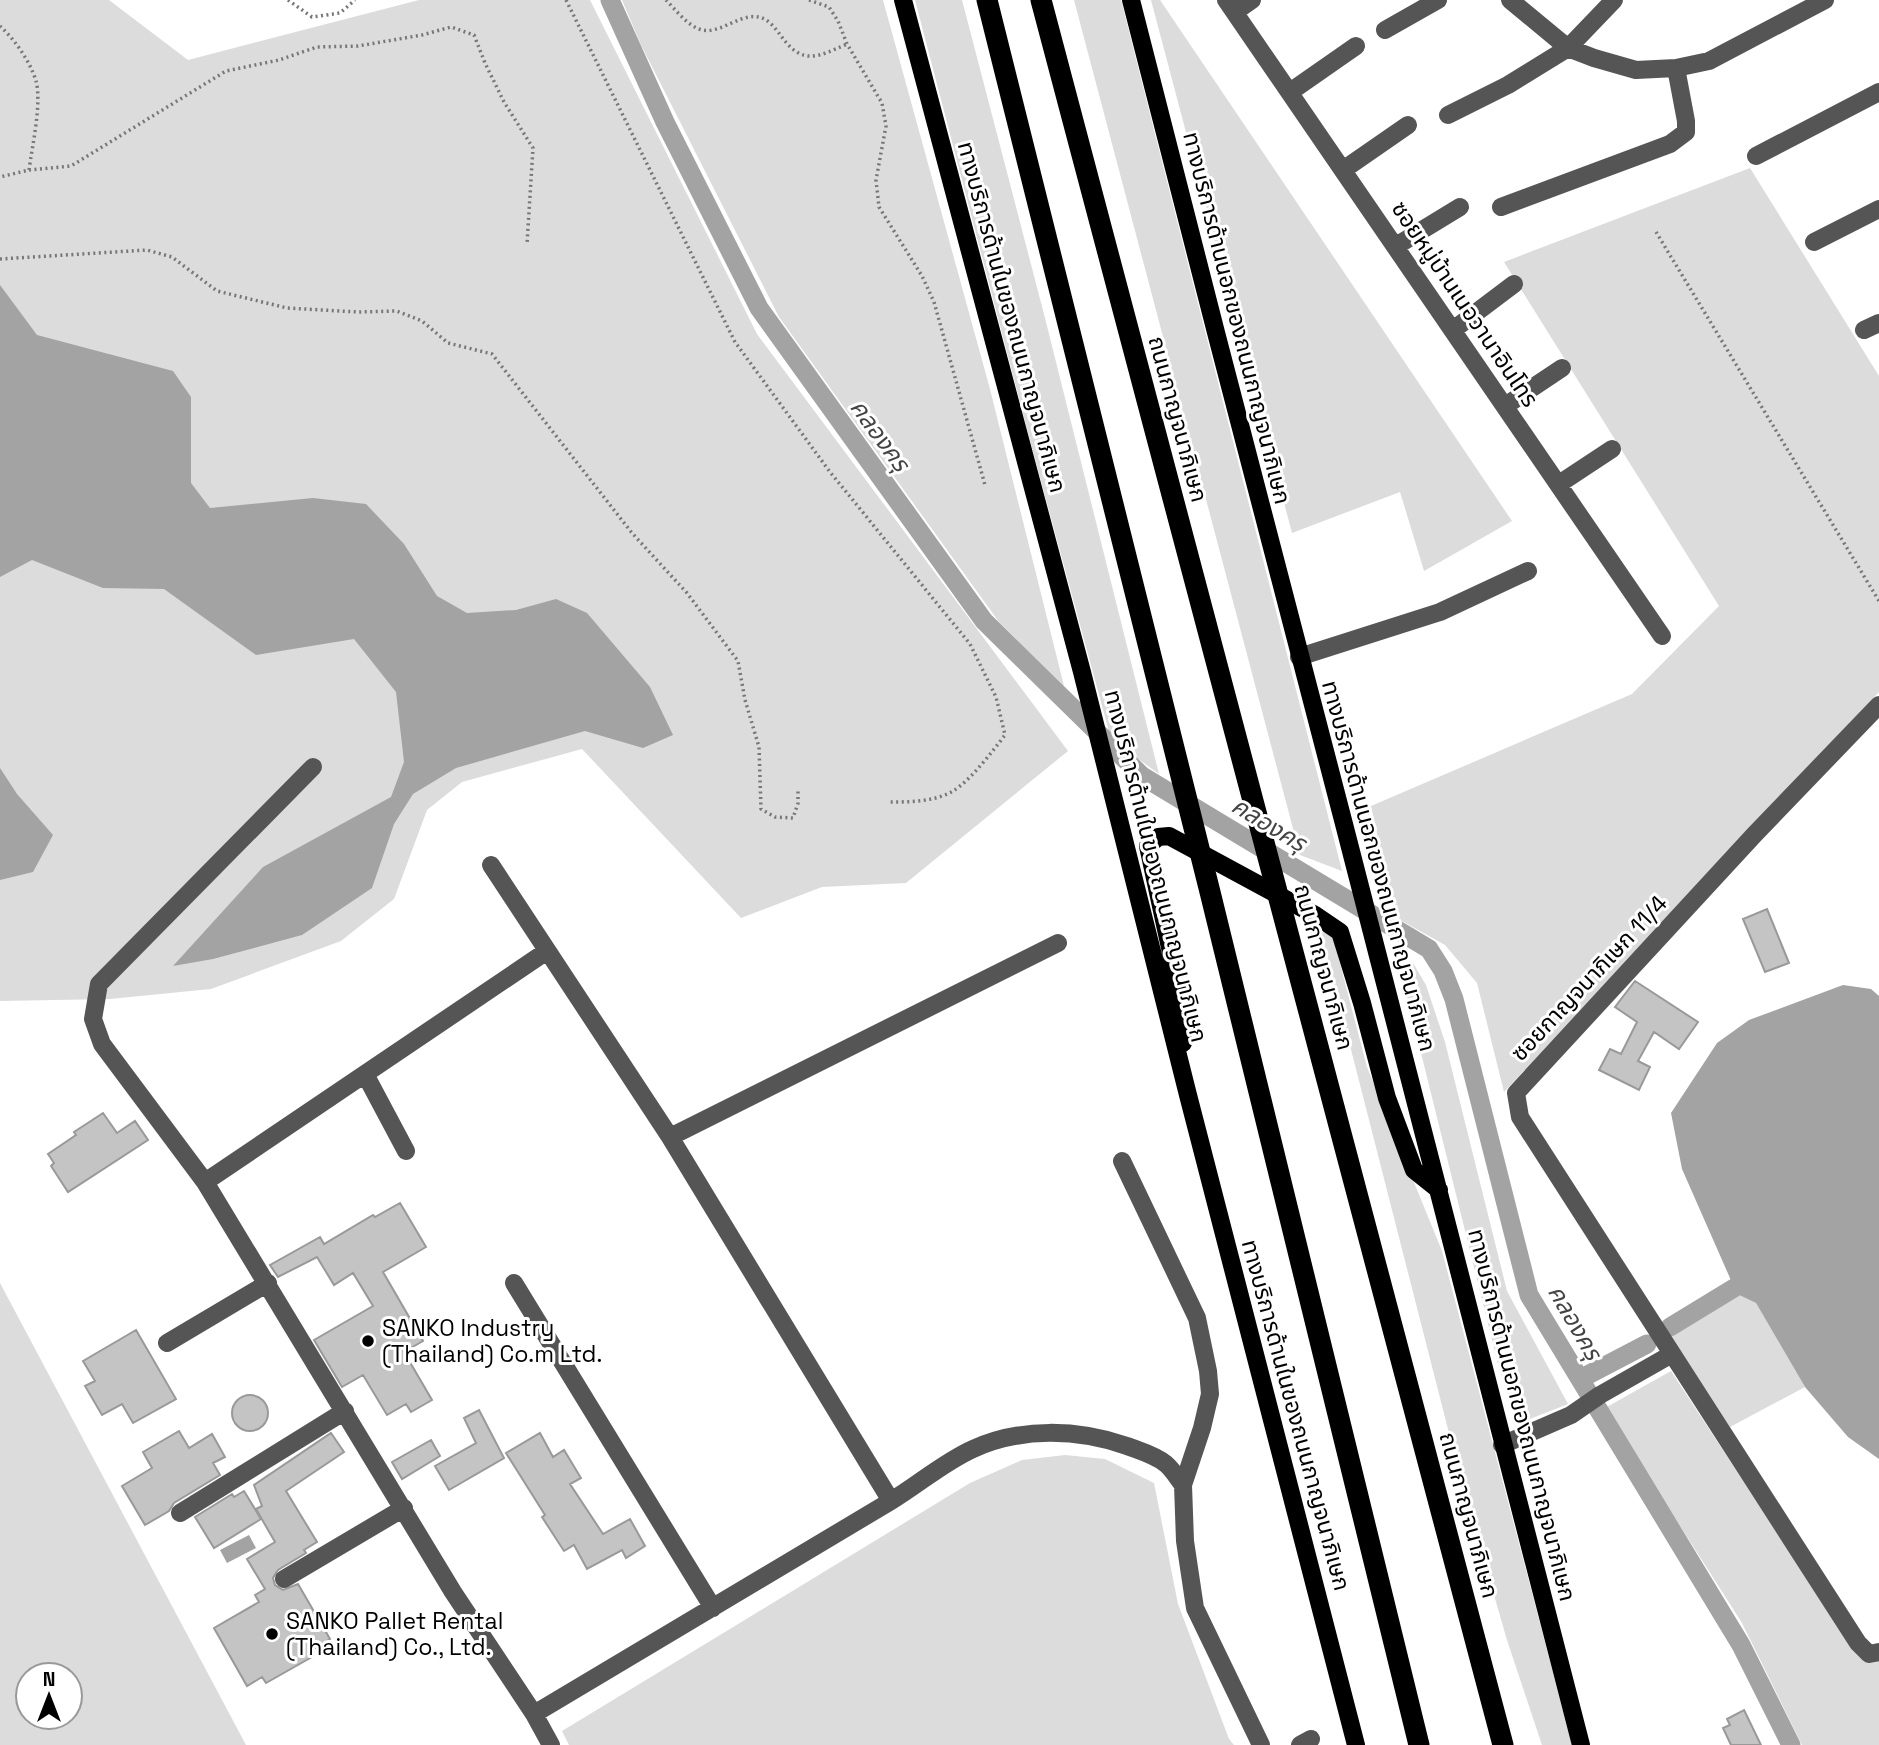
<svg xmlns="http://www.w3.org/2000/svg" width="1879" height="1745" viewBox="0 0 1879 1745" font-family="'Space Grotesk','Noto Sans Thai',sans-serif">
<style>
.green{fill:#dcdcdc;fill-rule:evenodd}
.water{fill:#a3a3a3}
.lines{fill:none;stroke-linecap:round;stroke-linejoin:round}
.canal{stroke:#a3a3a3;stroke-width:19}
.building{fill:#c4c4c4;stroke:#999;stroke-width:2}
.path{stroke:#777;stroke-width:3.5;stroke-dasharray:2 3.5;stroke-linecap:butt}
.minor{stroke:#555;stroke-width:18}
.major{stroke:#000;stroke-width:18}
.highway{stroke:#000;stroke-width:21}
.poi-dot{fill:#000;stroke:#fff;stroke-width:2.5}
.labels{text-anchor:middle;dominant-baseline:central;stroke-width:6;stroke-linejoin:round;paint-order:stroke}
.street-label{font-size:23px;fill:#000;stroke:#fff}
.poi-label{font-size:23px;fill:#000;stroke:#fff;text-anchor:start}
.water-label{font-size:24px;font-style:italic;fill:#444;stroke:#fff}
</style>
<rect width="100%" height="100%" fill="#fff"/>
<path class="green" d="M0 0H109L188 60 419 0H590L757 334 1068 751 906 883 822 887 741 918 582 749 462 782 427 810 394 899 341 941 211 989 110 999 0 1001Z
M622 0H883L990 389 1064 686 999 622 779 317 641 45Z
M915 0H962L1045 318 1159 774 1111 739 1032 448Z
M1074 0H1121L1342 871 1300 855Z
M1151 0H1160L1512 521 1424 571 1400 492 1292 533Z
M1750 168 1879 376V692L1504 1092 1477 983 1445 945 1395 917 1371 806 1632 694 1719 606 1504 262Z
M1321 932 1332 933 1367 1067 1442 1251 1572 1745H1542L1507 1640 1462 1484Z
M1398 960 1413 963 1426 985 1445 1042 1507 1291 1568 1404 1517 1424 1499 1368Z
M0 1283 246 1745H0ZM28 1675H70V1717H28Z
M1737 1294 1756 1303 1805 1387 1730 1427 1669 1333 1703 1311Z
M1671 1371 1856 1653 1879 1659V1745H1802L1742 1623 1605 1408Z
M1065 1455 1105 1459 1154 1483 1178 1604 1229 1739 1234 1745H569L562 1731 970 1483 1022 1460Z"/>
<path class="water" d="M0 285 37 335 173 371 191 397V483L210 508 313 498 366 504 404 544 437 596 467 613 516 610 556 599 587 613 650 687 673 735 643 748 585 731 456 768 413 794 394 824 372 888 302 935 213 959 173 966 263 867 391 797 404 762 396 692 354 639 256 655 164 589 103 588 32 560 0 577Z
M0 768 17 794 53 835 33 872 0 880Z
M1843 985 1871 989 1879 996V1459L1848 1437 1805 1387 1756 1303 1737 1294 1682 1169 1671 1113 1717 1043 1749 1020Z
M249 1535 256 1548 227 1563 220 1550Z"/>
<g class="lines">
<path class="canal" d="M610 0 665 122 759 308 984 621 1142 776 1429 949 1443 971 1454 999 1529 1295 1741 1645 1791 1745
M1670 1327 1734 1288
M1580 1379 1647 1344"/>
</g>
<path class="building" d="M1767 909 1789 963 1765 972 1743 919Z
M1635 981 1698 1022 1679 1049 1654 1032 1638 1061 1650 1067 1639 1090 1599 1070 1610 1049 1621 1054 1637 1022 1615 1007Z
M103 1113 117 1133 135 1121 148 1140 68 1192 51 1166 54 1163 48 1154 76 1135 74 1132Z
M400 1203 426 1247 383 1272 423 1341 404 1352 432 1400 411 1412 406 1404 387 1415 363 1375 342 1387 314 1340 373 1306 353 1273 334 1285 317 1257 278 1277 270 1265 320 1237 324 1244 373 1215 375 1217Z
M136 1330 176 1399 133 1423 122 1404 102 1415 85 1386 95 1381 83 1361Z
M232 1413a18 18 0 1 1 36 0a18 18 0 1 1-36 0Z
M479 1410 504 1458 449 1490 435 1466 476 1443 464 1418Z
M179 1431 189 1448 212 1434 225 1457 213 1463 220 1475 174 1503 169 1511 145 1525 122 1486 152 1468 143 1452Z
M331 1433 344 1452 286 1491 317 1542 304 1550 306 1553 278 1570 273 1578 275 1585 283 1590 298 1584 330 1639 309 1652 312 1657 266 1683 262 1677 247 1686 214 1628 259 1602 255 1595 265 1589 247 1559 275 1542 256 1509 262 1506 254 1485Z
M540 1433 553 1457 564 1450 581 1478 570 1484 603 1534 630 1519 645 1546 626 1558 622 1550 587 1569 574 1545 564 1551 542 1517 545 1515 506 1453Z
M431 1440 440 1456 402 1479 392 1462Z
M244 1491 261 1519 214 1548 195 1517 232 1494 234 1497Z
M1744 1710 1761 1745H1731L1723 1728 1730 1725 1727 1719Z"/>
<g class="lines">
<path class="path" d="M288 0 312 17 340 13 355 0
M566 0 735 342 830 472 970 644 996 697 1005 735C992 752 970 781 953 791 934 802 909 802 888 802
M666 0C675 9 686 24 699 29 719 37 742 10 762 18 770 21 776 29 781 36 803 66 817 57 847 44
M809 0 829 7 838 21 847 44 882 103 886 126 876 180 879 207 922 276 934 302 985 485
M0 26C15 40 30 61 36 81 42 103 32 147 29 170L0 177
M29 170 71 166 226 71 279 60 317 47 358 46 422 35 451 27 474 35 485 63 504 102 533 148 527 244
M1656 232 1879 601
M0 259 147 250 172 257 217 291 287 308 358 312 397 311 422 321 448 343 492 354 632 533 687 593 738 661 745 700 759 747 761 809 775 817 793 818 798 803V789"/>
<path class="minor" d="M1226 0 1662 636
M1510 0 1568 48 1594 58 1636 70 1676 68 1709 61 1825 0
M1235 12 1252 0
M1385 30 1438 0
M1290 92 1356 46
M1448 115 1508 85 1568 48 1614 0
M1756 156 1879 92
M1343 170 1408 125
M1501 207 1670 144 1686 132V121L1676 68
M1814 242 1879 209
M1396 246 1460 207
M1453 330 1514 284
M1864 330 1879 323
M1505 406 1562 368
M1559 484 1612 449
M1299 657 1440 612 1528 571
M1879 705 1754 835 1516 1093 1520 1117 1858 1643 1869 1654 1879 1652
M313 767 99 984 93 1019 102 1044 205 1182 453 1592 534 1714 551 1745
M491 865 670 1137 891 1501
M365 1074 406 1151
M670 1137 1058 943
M1122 1161 1197 1318 1208 1371 1210 1394 1202 1428 1183 1485 1185 1541 1195 1608 1261 1745
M205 1182 547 951
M514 1283 713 1608
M167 1343 268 1283
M1502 1445 1571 1415 1600 1395 1672 1354
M180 1513 345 1411
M284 1579 404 1508
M534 1714 891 1501C919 1484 944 1462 973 1449 1021 1427 1078 1429 1127 1446 1140 1451 1155 1455 1166 1464 1173 1470 1178 1479 1183 1485
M1300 1745 1311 1739"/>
<path class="major" d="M903 0 1082 672 1188 1095 1356 1745
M1131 0C1200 275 1273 550 1344 824 1424 1131 1501 1438 1581 1745
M1183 1043 1180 994 1148 846 1158 837 1169 836 1315 915 1340 932 1362 1003 1387 1098 1414 1170 1439 1190"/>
<path class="highway" d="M987 0 1210 892 1419 1745
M1041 0 1503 1745"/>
</g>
<g class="poi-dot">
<circle cx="368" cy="1341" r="7"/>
<circle cx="272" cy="1634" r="7"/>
</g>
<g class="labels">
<g class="street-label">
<text transform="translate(1465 304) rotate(56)">ซอยหมู่บ้านเนอวานาอินโทร</text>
<text transform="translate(1012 317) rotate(75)">ทางบริการด้านในของถนนกาญจนาภิเษก</text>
<text transform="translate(1237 318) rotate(76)">ทางบริการด้านนอกของถนนกาญจนาภิเษก</text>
<text transform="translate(1178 419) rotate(75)">ถนนกาญจนาภิเษก</text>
<text transform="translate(1156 866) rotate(76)">ทางบริการด้านในของถนนกาญจนาภิเษก</text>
<text transform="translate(1379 866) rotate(75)">ทางบริการด้านนอกของถนนกาญจนาภิเษก</text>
<text transform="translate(1324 967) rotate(75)">ถนนกาญจนาภิเษก</text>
<text transform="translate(1589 978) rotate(-47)">ซอยกาญจนาภิเษก 11/4</text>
<text transform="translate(1296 1415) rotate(75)">ทางบริการด้านในของถนนกาญจนาภิเษก</text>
<text transform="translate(1522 1415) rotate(76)">ทางบริการด้านนอกของถนนกาญจนาภิเษก</text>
<text transform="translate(1469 1515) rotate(75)">ถนนกาญจนาภิเษก</text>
</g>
<g class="poi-label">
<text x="382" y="1328">SANKO Industry<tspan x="382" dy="26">(Thailand) Co.m Ltd.</tspan></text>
<text x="286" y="1621">SANKO Pallet Rental<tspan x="286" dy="26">(Thailand) Co., Ltd.</tspan></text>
</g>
<g class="water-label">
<text transform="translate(880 435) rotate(54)">คลองครุ</text>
<text transform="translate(1269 824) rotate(31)">คลองครุ</text>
<text transform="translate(1575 1322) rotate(60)">คลองครุ</text>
</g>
</g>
<g transform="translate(49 1696)"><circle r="33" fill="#ffffff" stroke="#999999" stroke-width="2"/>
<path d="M0-5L12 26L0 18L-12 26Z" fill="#000000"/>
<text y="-10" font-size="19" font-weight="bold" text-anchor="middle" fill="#000000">N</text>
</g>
</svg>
